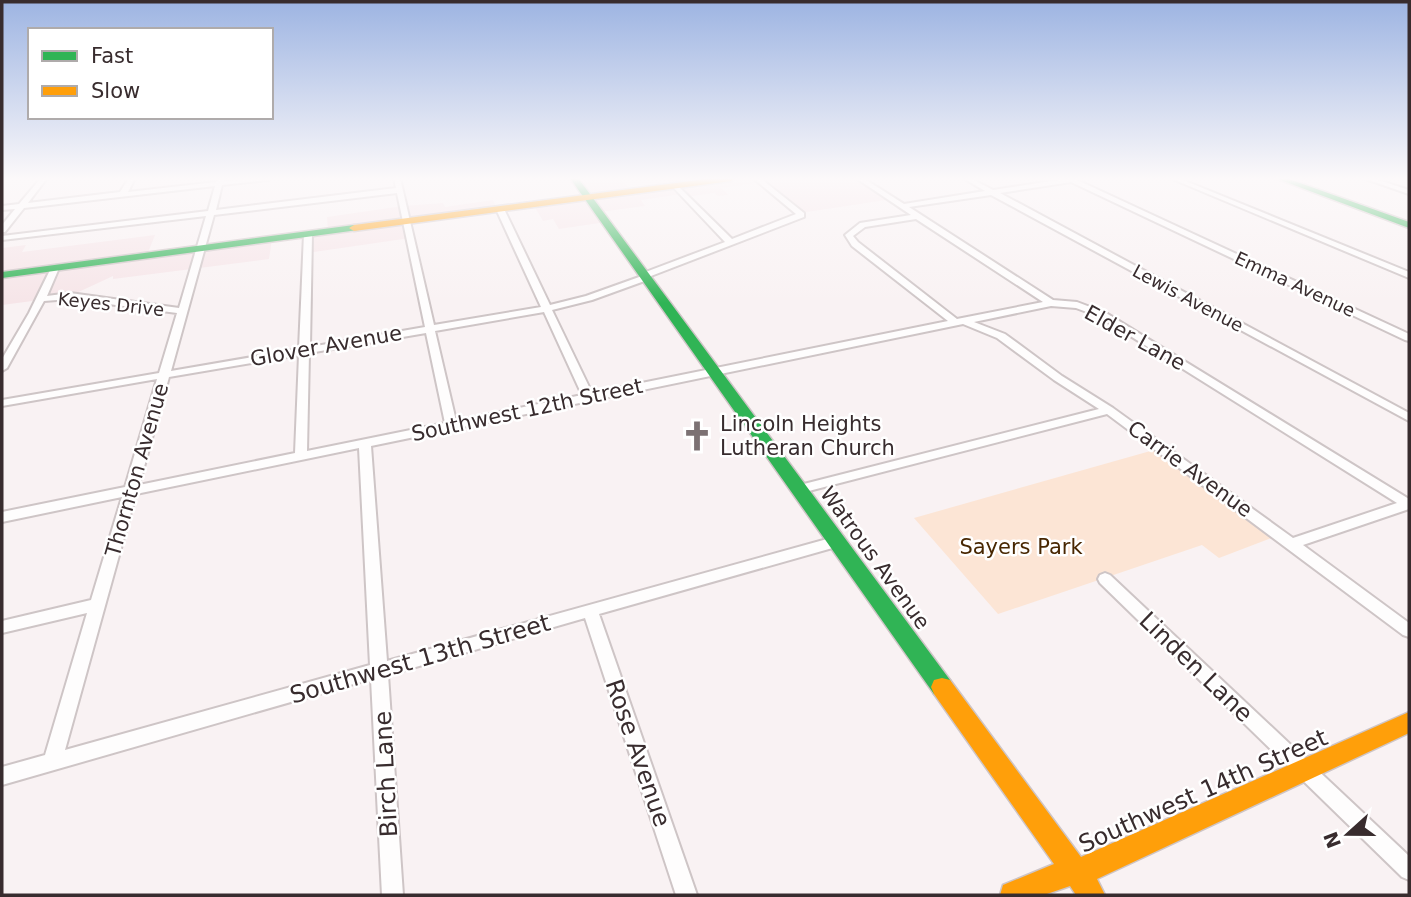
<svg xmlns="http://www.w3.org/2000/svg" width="1411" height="897" viewBox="0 0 1411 897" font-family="'DejaVu Sans',sans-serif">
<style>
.built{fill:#f6e5e8}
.green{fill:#fce5d5}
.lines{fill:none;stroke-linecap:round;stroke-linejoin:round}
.street-casing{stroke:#cec5c6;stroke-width:4}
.fast-casing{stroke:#cec5c6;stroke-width:3}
.slow-casing{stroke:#cec5c6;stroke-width:3}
.street{fill:#fefdfd;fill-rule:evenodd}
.fast{fill:#30b455;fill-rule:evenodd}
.slow{fill:#ff9f0a;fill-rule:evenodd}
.labels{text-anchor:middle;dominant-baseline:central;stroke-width:5;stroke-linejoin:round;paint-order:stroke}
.far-street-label{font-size:18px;fill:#382c2e;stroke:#fff}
.street-label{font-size:21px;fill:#382c2e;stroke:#fff}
.poi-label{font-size:21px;fill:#382c2e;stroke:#fff;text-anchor:start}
.park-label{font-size:21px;fill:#482702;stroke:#fff}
.near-street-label{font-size:24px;fill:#382c2e;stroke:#fff}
</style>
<rect width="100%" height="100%" fill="#f9f2f3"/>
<path class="built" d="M608 178H620L632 191 671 185 664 178H865H861L893 199 800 213 762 182 722 188 728 195 718 196 714 193 685 197 682 194 641 200 645 206 599 212 606 222 559 229 553 219 543 221 533 204 586 197 576 182Z
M493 200 497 209 407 221 410 238 307 253 308 234 328 231 327 217 403 206 443 203 445 207Z
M155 235 147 255 272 239 269 259 113 279V276L70 296 2 305V248L26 245 22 252Z"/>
<path class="green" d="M1161 448 1279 535 1219 558 1202 545 998 614 914 518Z"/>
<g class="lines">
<g class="street-casing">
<path id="street" d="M41 178H47L28 203 120 192 129 178H135L128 192 216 182 218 178H224V181L271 178 268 180 222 185 216 210 396 188 394 178H400L434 325 541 307 496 209 497 207 504 209 550 305 586 296 642 276 643 273 725 242 672 186V184H676L732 239 796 214 753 178H760L804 213V217L651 276 650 279 592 300 552 310 592 393 948 321 852 246 845 235 860 223 911 215 856 178H863L904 204 985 191 963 178H970L993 190 1064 179V178L1075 179 1409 334V341L1405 340 1071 182 1000 193 1409 413V421L991 195 909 207 1053 300 1077 302 1106 313 1409 499V509L1303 545 1409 623V637L1403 635 1107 414 801 493 796 492 794 489 796 486 1099 409 1054 380 997 338 963 324 371 446 387 661 838 536 843 537 845 541 843 545 599 614 697 895H676L585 618 388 675 403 895H382L371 679 2 785V767L45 755 87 613 2 633V621L91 600 122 497 2 522V512L125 487 157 379 2 406V400L159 373 177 313 70 299 44 301 7 368 2 371V359L29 313 52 266 59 268 47 296 70 293 179 308 206 216 2 240V236L208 211 215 186 24 208 5 232H2V225L15 209 2 210V206L19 204ZM397 193 425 327 310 347 312 234 308 232 304 234 299 349 171 371 214 215ZM916 219 1043 302 957 319 858 242 853 236 865 227ZM1051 306 1076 308 1100 317 1397 503 1293 538 1113 408 1062 376 1005 334 974 322ZM544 312 582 395 456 421 435 331ZM426 333 445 423 307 451 309 353ZM299 355 295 453 139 485 169 377ZM359 448 370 665 65 750 136 494Z
M1170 178H1178L1409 272V278Z
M1363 178H1372L1409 190V194Z
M1105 573 1110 575 1409 856V880L1402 877 1100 583 1098 579 1100 575Z"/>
</g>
<g class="fast-casing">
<path id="fast" d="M570 178H578L950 680 953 687 950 694 942 696 934 694Z
M1275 178H1286L1409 222V228Z
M354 225 358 226V230L2 278V272Z"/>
</g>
<g class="slow-casing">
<path id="slow" d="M714 178H735L731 181 354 231 349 228 354 225Z
M942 678 950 680 1081 857 1409 712V733L1097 879 1105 895H1076L1070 886 1044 895H1000L1003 885 1054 864 934 694 931 687 934 680Z"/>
</g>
<use href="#street" class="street"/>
<use href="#fast" class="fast"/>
<use href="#slow" class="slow"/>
</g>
<linearGradient id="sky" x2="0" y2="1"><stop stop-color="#9db4e2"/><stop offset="0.59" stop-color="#fcf9fa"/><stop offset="1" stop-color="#fcf9fa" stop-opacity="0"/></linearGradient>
<rect width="1411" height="303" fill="url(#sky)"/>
<defs>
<g id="church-bare" transform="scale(2.415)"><path d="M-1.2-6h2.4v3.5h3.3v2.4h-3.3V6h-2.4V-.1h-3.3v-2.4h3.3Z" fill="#7c7173" stroke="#fff" stroke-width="2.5" paint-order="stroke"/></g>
</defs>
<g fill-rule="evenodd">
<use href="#church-bare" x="697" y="436"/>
</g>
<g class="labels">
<g class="far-street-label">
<text transform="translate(1295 284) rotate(25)">Emma Avenue</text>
<text transform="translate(1188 298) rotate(28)">Lewis Avenue</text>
<text transform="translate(111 304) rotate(6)">Keyes Drive</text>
</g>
<g class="street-label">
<text transform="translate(1135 338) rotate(29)">Elder Lane</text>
<text transform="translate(326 346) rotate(-10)">Glover Avenue</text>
<text transform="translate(527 410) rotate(-12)">Southwest 12th Street</text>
<text transform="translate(1190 469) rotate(36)">Carrie Avenue</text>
<text transform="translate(137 470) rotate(-74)">Thornton Avenue</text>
<text transform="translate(875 558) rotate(54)">Watrous Avenue</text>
</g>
<g class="poi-label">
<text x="720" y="424">Lincoln Heights<tspan x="720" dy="24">Lutheran Church</tspan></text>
</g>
<g class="park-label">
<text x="1021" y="547">Sayers Park</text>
</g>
<g class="near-street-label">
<text transform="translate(420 659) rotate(-16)">Southwest 13th Street</text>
<text transform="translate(1196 667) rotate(44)">Linden Lane</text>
<text transform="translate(638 753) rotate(71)">Rose Avenue</text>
<text transform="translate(386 774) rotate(-93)">Birch Lane</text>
<text transform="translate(1203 791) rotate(-24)">Southwest 14th Street</text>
</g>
</g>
<rect width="1411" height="897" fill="none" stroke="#382c2e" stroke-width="7"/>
<rect x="28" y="28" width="245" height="91" fill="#ffffff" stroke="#afabab" stroke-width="2"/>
<rect x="42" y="51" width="35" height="10" fill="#30b455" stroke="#afabab" stroke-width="2"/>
<text x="91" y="63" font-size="21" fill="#382c2e">Fast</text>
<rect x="42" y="86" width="35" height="10" fill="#ff9f0a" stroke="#afabab" stroke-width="2"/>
<text x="91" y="98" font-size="21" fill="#382c2e">Slow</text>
<g transform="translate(1348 834) rotate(249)" stroke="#ffffff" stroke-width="5" paint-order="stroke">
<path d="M0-5L12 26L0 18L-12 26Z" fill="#382c2e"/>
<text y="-10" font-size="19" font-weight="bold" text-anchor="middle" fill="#382c2e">N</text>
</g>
</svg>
